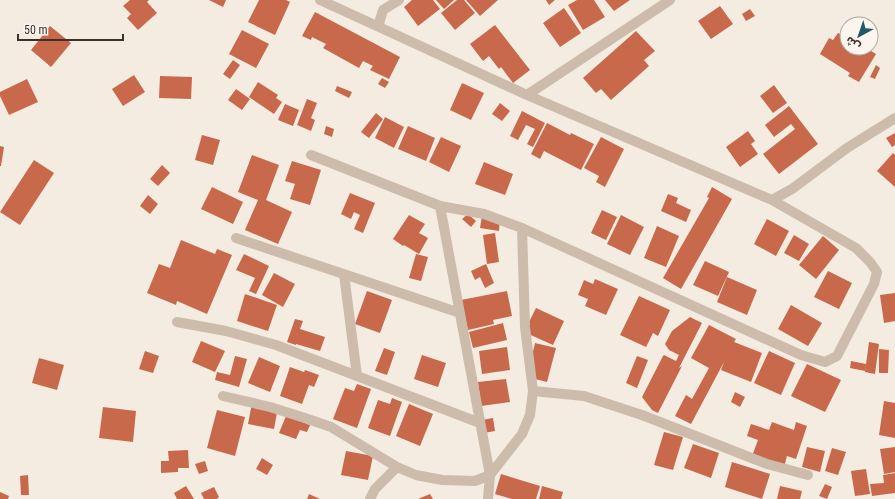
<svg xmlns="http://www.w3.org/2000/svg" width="895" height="499" viewBox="0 0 895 499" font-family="'Roboto Condensed','Noto Sans Arabic',sans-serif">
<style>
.building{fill:#c8694b}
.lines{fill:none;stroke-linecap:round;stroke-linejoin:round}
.street{stroke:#cdbbac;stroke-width:10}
</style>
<rect width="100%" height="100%" fill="#f4ebe1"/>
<path class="building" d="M130 0H149L147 2 157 13 138 30 127 18 131 14 123 6Z
M209 0H226L223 7Z
M259 0H286L290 2 275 35 248 22Z
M412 0H433L440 9 418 26 404 7Z
M436 0H454L444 9Z
M457 0H464L475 13 455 30 441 13Z
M466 0H498L480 16Z
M546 0H555L549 5Z
M577 0H594L605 17 583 30 568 5Z
M605 0H630L614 11Z
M720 6 733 24 711 39 698 21Z
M564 8 581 33 560 47 543 23Z
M750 9 755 16 746 21 742 14Z
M315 12 400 57 389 79 370 70 373 66 363 61 359 68 323 48 326 44 312 37 311 40 302 36Z
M495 25 530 70 513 83 501 67 499 69 489 56 483 61 470 44Z
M50 26 71 43 51 67 31 50Z
M242 30 269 44 256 68 229 54Z
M636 31 655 51 644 60 649 66 611 100 601 89 596 93 583 78Z
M838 33 847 38V48H866L876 54 859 82 848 76 850 73 820 54 829 38 833 40Z
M233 60 240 65 230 79 223 74Z
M876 65 880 68 875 79 870 77Z
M134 75 145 92 123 106 112 89Z
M160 76 192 77 191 99 159 98Z
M382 78 389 82 385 88 378 84Z
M27 79 38 102 9 115 0 96V92Z
M258 82 278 95 276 98 282 102 274 114 249 97Z
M462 83 484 93 471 120 450 110Z
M774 85 787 103 773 113 760 96Z
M337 86 352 92 349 98 335 91Z
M236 89 250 99 242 110 228 100Z
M307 99 317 103 311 118 315 120 311 131 297 125Z
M500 103 510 111 502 121 492 114Z
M285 104 299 110 293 126 278 120Z
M789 106 818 144 779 174 763 154 795 129 791 124 774 137 765 125Z
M522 111 545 123 533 147 527 144 535 129 526 125 518 140 510 136Z
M376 113 383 119 369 138 361 132Z
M385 117 404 127 394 148 375 138Z
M547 123 570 135 571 133 594 144 581 170 544 151 540 159 531 154Z
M326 126 334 129 332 137 324 134Z
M408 126 435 138 426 161 398 149Z
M748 131 755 141 751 144 758 154 740 167 726 147Z
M895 133V145L892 147 886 138Z
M202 135 220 140 213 165 195 160Z
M441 137 461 146 449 172 429 162Z
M601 137 624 149 605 187 596 182 599 176 584 168Z
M0 146 4 147 1 166H0Z
M893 153 895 155V187L877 171Z
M252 155 279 165 266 200 292 212 278 244 245 230 258 200 238 192Z
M34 160 54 173 20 225 0 212Z
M292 161 321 170 310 205 290 199 295 184 285 181Z
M484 162 513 174 505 195 475 184Z
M162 165 170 173 158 186 150 179Z
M212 187 243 202 233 224 201 209Z
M712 187 732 199 681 289 663 278 709 198 707 197Z
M350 193 375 203 363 233 354 229 360 215 354 212 351 219 341 214Z
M668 194 678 198 676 203 691 210 686 222 661 211Z
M148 195 158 204 150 214 140 206Z
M602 210 617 217 606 240 591 233Z
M468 214 476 221 471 227 462 219Z
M409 215 425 224 419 233 428 238 419 254 404 245 403 246 393 239Z
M621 215 644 227 630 255 607 244Z
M482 216 500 218 499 231 480 228Z
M767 219 789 231 776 256 754 244Z
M657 226 679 236 666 267 644 258Z
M495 233 499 262 487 264 483 235Z
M794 235 809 244 799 261 784 253Z
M823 236 839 250 816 279 799 265Z
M181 240 215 254 217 249 232 255 207 314 177 301 176 305 147 293 159 264 170 268Z
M244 254 269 266 256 294 249 291 255 278 236 270Z
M416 254 428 257 421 281 409 278Z
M705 261 729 272 718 296 693 285Z
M486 264 494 283 485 288 480 277 475 280 471 271Z
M828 271 852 283 839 309 814 297Z
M274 273 295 284 283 307 262 295Z
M727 277 757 290 747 315 717 302Z
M595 279 618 289 606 315 585 306 588 299 578 295 584 280 593 284Z
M367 291 392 300 380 333 355 324Z
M507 291 512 316 493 320 494 324 468 330 461 300Z
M895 293V321L884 323 880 295Z
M245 294 277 305 268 331 237 321Z
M639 296 670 310 658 336 653 333 646 347 620 335Z
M791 305 822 323 808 346 778 329Z
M536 308 564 321 553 345 524 332Z
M690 317 702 323 679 368 682 366 658 413 652 410 642 397 663 356 664 355 676 361 679 355 669 350 665 344 672 331Z
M295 319 303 321 300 329 325 337 320 351 296 344V345L287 342Z
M503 323 507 340 473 348 469 332Z
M709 325 736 339 734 342 762 353 751 382 721 370 724 362 691 424 675 416 686 395 692 399 709 368 691 358Z
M201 341 225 351 215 372 192 362Z
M869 342 879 344 875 374 865 372Z
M535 343 556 348 547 382 527 377Z
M507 347 510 370 482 374 479 351Z
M384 348 395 352 387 375 375 371Z
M879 349 889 350 888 373H879Z
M145 351 159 356 153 373 139 369Z
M769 351 795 363 781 395 754 383Z
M422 355 446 363 438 387 414 379Z
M235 356 247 359 239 387 215 380 217 372 230 375Z
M637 356 648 360 637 388 626 383Z
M259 357 280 366 270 392 248 383Z
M39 358 64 365 57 390 32 383Z
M851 361 866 364 865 371 850 368Z
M807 364 841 380 825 412 791 396Z
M290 367 304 372 305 370 319 375 314 387 309 385 302 404 280 396Z
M506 379 510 402 481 406 478 382Z
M357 384 371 389 357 428 333 419 345 388 354 391Z
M735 392 745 397 740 407 731 402Z
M392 398 402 402 390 436 368 428 378 400 390 404Z
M884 401 895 403V438L879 435Z
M252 403 278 407 274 429 248 424Z
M409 404 433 414 420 446 396 436Z
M103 407 136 411 133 442 99 438Z
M217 410 245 417 235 456 207 448Z
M286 416 310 425 307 432 300 430 296 439 279 433Z
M493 418 495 431 484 433 482 420Z
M772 422 794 430 796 422 807 426 796 459 787 456 784 467 752 456 758 440 747 436 751 424 769 430Z
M664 432 683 437 673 470 654 465Z
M693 444 719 453 711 478 684 468Z
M807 447 825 451 820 472 802 467Z
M895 447V472L884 474 880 449Z
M832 448 846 452 838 475 825 471Z
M188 450 189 468H178V472L161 473V461H169L168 451Z
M346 451 373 456 368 480 341 475Z
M262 458 273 465 267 475 256 469Z
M205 461 208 471 199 474 195 464Z
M732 462 770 474 762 499 725 487Z
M866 469 870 494 855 496 851 471Z
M895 473V493L872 496 870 484 884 483 883 475Z
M501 474 540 486 536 499H512L495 494Z
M28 475 29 495H21L20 476Z
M825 484 832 487 827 499 819 496Z
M186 486 194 499H177L174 493Z
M542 486 563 492 561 499H539Z
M780 486 802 491 800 499H777Z
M214 487 219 497 217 499H204L201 493Z
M0 492 9 496 8 499H0Z
M309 494 320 499H307Z
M430 494 433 499H418Z"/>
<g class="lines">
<path class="street" d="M320 0 379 27
M527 95 670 0
M311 155 440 206 484 214 522 228 801 355 825 362 837 356 874 284 877 272 870 262 856 248 772 200 527 95 379 27 380 20 383 10 399 0
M772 200 792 189 847 148 895 118
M440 206 490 475 488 499
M236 238 460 313
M344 274 357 376
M177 322 226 331 276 345 480 423
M533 391 584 396 642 415 767 464 808 475
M223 396 270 407 305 418 331 427 397 467 416 475 442 480 475 481 490 475 522 434 530 415 533 391 525 327 522 228
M370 499 375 489 397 467"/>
</g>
<g transform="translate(859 36) rotate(220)"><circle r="19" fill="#fbf5ee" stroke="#aea6a0"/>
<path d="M0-3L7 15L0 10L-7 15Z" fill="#1f5a5e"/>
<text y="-6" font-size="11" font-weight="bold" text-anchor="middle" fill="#3b302b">ش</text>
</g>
<path d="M18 34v6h105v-6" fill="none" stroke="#3b302b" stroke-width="2"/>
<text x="24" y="34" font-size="12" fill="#3b302b" stroke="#fbf5ee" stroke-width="3" paint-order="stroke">50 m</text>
</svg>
